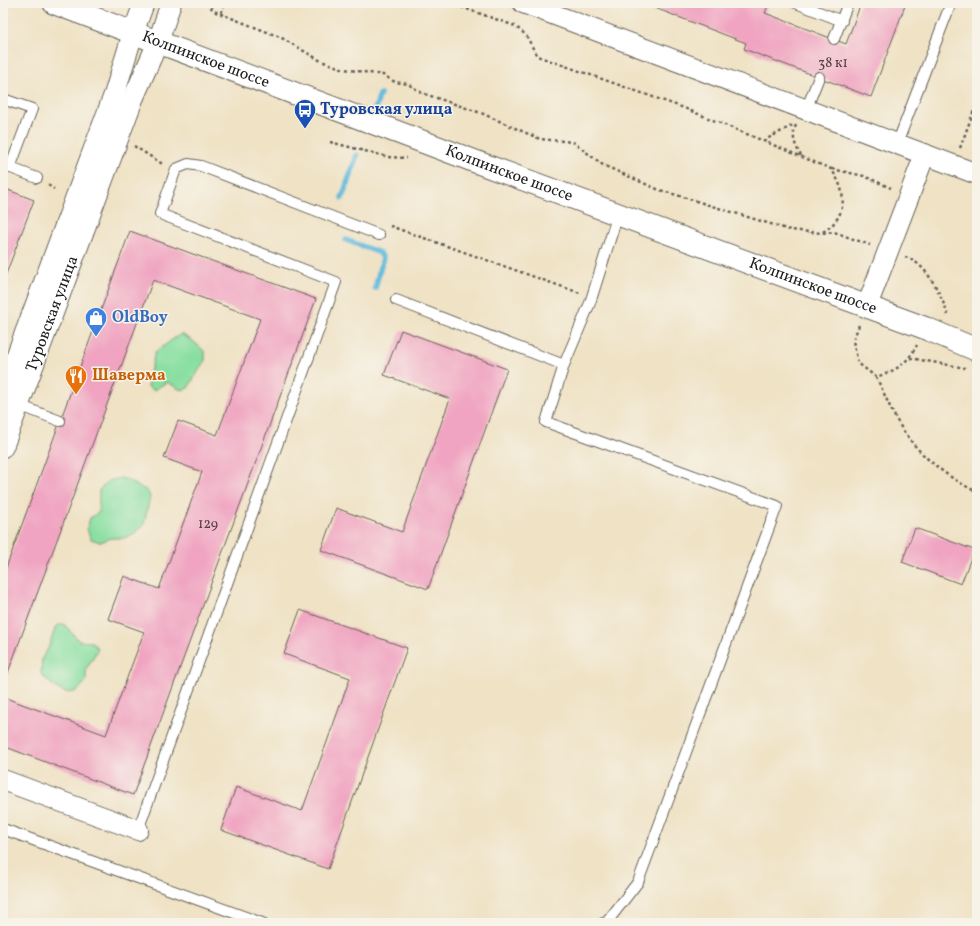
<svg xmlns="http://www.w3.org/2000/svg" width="980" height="926" viewBox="0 0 980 926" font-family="Vollkorn,serif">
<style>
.green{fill:#89dfa2;stroke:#527e5f}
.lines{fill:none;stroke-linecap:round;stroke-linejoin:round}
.stream{stroke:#5fbadc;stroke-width:5.5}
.building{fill:#f0a4c1}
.service-casing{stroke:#666157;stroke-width:12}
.minor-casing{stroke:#666157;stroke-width:22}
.secondary-casing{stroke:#666157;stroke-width:24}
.path{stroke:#666157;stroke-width:2.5;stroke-dasharray:3 3;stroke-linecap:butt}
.service{stroke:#fff;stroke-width:10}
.minor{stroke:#fff;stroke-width:20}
.secondary{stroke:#fff;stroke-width:22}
.labels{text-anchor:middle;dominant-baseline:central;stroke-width:3;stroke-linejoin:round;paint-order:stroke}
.number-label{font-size:14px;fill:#513e45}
.street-label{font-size:16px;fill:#1c1c1c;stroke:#f7f3e8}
.transit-label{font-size:16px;font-weight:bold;fill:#164399;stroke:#f7f3e8;text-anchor:start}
.shop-label{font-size:16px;font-weight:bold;fill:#366cbe;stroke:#f7f3e8;text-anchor:start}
.food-label{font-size:16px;font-weight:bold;fill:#c56008;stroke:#f7f3e8;text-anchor:start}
</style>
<rect width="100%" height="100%" fill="#f7f3e8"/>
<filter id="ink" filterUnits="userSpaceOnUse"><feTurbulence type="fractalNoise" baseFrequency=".025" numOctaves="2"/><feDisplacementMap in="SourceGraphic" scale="8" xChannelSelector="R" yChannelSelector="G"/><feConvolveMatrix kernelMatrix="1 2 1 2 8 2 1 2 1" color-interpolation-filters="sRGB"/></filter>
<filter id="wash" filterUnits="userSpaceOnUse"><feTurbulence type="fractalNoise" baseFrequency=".012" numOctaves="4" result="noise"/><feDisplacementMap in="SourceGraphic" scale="16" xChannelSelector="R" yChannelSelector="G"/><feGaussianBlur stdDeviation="0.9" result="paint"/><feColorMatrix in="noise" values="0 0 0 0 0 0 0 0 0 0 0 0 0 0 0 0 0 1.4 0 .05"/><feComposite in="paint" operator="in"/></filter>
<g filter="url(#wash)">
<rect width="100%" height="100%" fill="#efe2c5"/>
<path class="green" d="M181 334 193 341 205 352V360L188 388 181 390 167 382 154 390 148 387 149 377 155 352C165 346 172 339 181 334Z
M120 478C130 479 135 487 147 490L150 497 144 524 134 534 124 538H112L100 542 91 539 87 529 90 518 99 512V490L108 481Z
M64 624 79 641 92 642 98 649 86 669V681C84 683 81 688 78 690 64 699 50 683 41 674L42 658 48 649 56 626Z"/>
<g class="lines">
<path class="stream" d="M374 112 380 94
M342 198 357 155
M346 240 380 253 383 258 375 288"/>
</g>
<g id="blocks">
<path class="building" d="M642 3H769L765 13 846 44 861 3H906L871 97 744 49 746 43Z
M3 188 34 200 3 282Z
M130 231 316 299 133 795 3 746V697L106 735 144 632 108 619 124 576 159 589 202 472 164 458 178 421 217 435 260 319 153 280 3 686V576Z
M401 330 507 369 428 589 321 550 336 508 402 532 450 399 384 375Z
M915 528 974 550 961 584 902 562Z
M300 610 407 648 328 869 221 830 236 787 302 811 350 678 284 654Z"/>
</g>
</g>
<g filter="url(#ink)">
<use href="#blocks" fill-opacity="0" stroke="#666157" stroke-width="1"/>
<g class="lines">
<g class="service-casing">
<path id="service" d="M796 3 842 21
M834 39 848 3
M3 99 32 109 10 168
M806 110 819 77
M897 144 951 3
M3 165 37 178
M396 300 564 365 546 422 777 506 638 882 607 922 603 923
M564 365 590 303 618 214
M3 399 60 421
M3 829 262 923
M138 830 336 282 160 214 176 169 188 164 201 166 379 235"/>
</g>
<g class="minor-casing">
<g id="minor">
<path d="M523 3 977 174"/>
<path d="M867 306 925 154"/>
<path d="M3 392 115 92 133 33 144 3"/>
<path id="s1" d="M3 447 133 99 158 42 171 3"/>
<path d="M3 780 138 830"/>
</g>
</g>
<g class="secondary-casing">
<g id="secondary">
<path id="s2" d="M54 3 490 167 925 328 977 350"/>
</g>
</g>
<path class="path" d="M206 3 216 12 280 37 321 61 344 69 383 75 395 82 408 84 422 93 481 113 540 139 573 142 603 165 657 189 790 230 821 233 834 232 870 245
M450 3 515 26 526 35 537 56 684 108 831 169C848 192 848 218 821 233
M221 13 224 3
M796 125C791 137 795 145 801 156
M763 141 793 125
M330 142 388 157 407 158
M134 146 164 165
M960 148 977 102
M832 169 864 176 891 188
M48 185 54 189
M390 226 580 293
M905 257C927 263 941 295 948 315
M859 325 853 341 858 363 876 377C897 370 906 365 917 345
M910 358 965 368
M876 377C884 392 890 409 899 424 918 455 945 476 977 492"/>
<use href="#service" class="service"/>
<use href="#minor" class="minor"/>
<use href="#secondary" class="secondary"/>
</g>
</g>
<defs>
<g id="bus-pin" transform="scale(1.15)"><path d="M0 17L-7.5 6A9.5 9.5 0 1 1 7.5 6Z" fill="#1a4fb4" stroke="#f7f3e8"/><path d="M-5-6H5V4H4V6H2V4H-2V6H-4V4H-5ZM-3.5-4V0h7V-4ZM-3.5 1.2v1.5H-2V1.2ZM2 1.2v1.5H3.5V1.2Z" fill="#fff"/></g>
<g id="shop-pin" transform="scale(1.15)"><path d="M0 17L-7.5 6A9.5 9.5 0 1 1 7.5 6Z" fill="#3f7fe0" stroke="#f7f3e8"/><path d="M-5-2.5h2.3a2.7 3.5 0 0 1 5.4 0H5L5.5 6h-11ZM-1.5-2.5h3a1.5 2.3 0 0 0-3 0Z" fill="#fff"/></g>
<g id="restaurant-pin" transform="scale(1.15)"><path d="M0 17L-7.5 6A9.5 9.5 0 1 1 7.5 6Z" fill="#e8710a" stroke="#f7f3e8"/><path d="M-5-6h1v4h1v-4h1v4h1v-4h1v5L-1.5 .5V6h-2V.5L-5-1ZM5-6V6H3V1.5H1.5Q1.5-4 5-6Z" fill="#fff"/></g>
</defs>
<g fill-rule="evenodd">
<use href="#bus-pin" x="305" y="110"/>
<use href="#shop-pin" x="96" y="318"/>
<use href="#restaurant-pin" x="76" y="376"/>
</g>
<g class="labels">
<g class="number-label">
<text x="833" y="63">38 к1</text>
<text x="208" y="524">129</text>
</g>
<g class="street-label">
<text stroke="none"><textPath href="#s2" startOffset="162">Колпинское шоссе</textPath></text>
<text stroke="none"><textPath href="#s2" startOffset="486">Колпинское шоссе</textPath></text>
<text stroke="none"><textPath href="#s2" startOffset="810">Колпинское шоссе</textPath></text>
<text stroke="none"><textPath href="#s1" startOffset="142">Туровская улица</textPath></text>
</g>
<g class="transit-label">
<text x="320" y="110">Туровская улица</text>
</g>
<g class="shop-label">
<text x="112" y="318">OldBoy</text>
</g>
<g class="food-label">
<text x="92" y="376">Шаверма</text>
</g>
</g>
<rect width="980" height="926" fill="none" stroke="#f7f3e8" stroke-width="16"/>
</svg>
